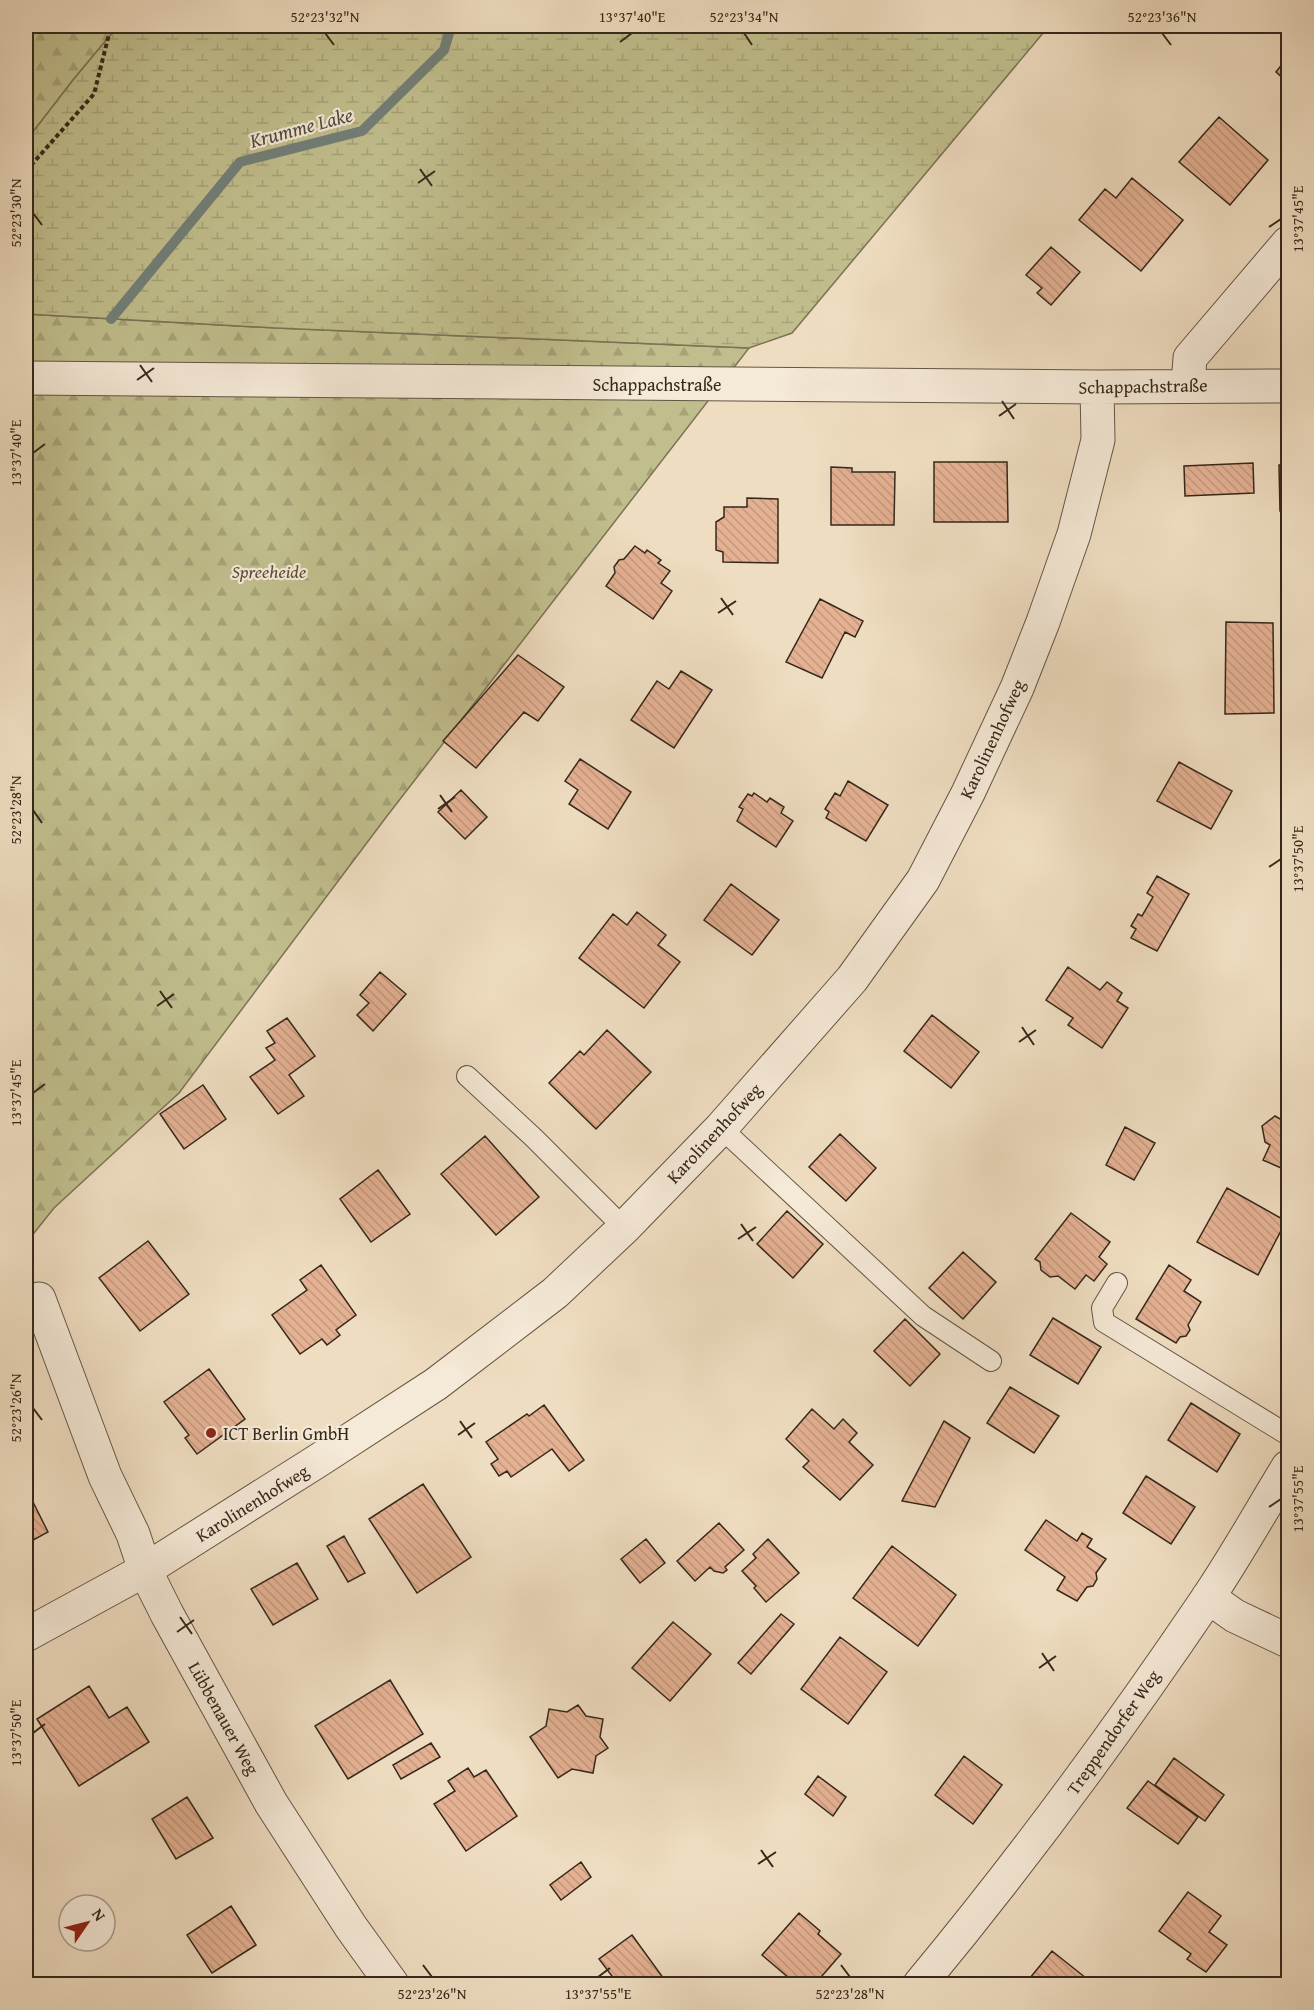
<svg xmlns="http://www.w3.org/2000/svg" width="1314" height="2010" viewBox="0 0 1314 2010" font-family="'Gentium Book Plus',serif">
<style>
.forest{fill:url(#forest-firs);stroke:#7b7354;stroke-width:1.5}
.wetland{fill:url(#wetland-marsh);stroke:#7b7354;stroke-width:1.5}
.lines{fill:none;stroke-linecap:round;stroke-linejoin:round}
.stream{stroke:#728079;stroke-width:10}
.building{fill:url(#building-back-hatch);stroke:#35281a;stroke-width:1.5}
.lane-casing{stroke:#645544;stroke-width:22}
.street-casing{stroke:#645544;stroke-width:35}
.path{stroke:#35281a;stroke-width:4;stroke-dasharray:4.5 3;stroke-linecap:butt}
.lane{stroke:#f5e9d7;stroke-width:20}
.street{stroke:#f5e9d7;stroke-width:33}
.ticks{fill:none;stroke:#35281a;stroke-width:2}
.poi-dot{fill:#8f2418;stroke:#f5e9d7;stroke-width:2}
.labels{text-anchor:middle;dominant-baseline:central;stroke-width:4.5;stroke-linejoin:round;paint-order:stroke}
.street-label{font-size:18px;fill:#35281a;stroke:#f5e9d7}
.park-label{font-size:18px;font-style:italic;fill:#584e37;stroke:#f5e9d7}
.poi-label{font-size:18px;fill:#35281a;stroke:#f5e9d7;text-anchor:start}
.water-label{font-size:20px;font-style:italic;fill:#4e4d42;stroke:#f5e9d7}
.neatline{fill:none;stroke:#35281a;stroke-width:2}
.ticks-label{font-size:15px;text-anchor:middle;fill:#35281a}
</style>
<defs>
<pattern id="forest-firs" width="22" height="20" patternUnits="userSpaceOnUse" patternTransform="scale(1.5)"><rect width="22" height="20" fill="#c1be8d"/><path d="M5 1l3.5 6h-7zM16 11l3.5 6h-7z" fill="#a6a379"/></pattern>
<pattern id="wetland-marsh" width="20" height="14" patternUnits="userSpaceOnUse" patternTransform="scale(1.5)"><rect width="20" height="14" fill="#c1be8d"/><path d="M1 5h8M5 5V1M11 12h8M15 12V8" fill="none" stroke="#a6a379"/></pattern>
<pattern id="building-back-hatch" width="6" height="6" patternUnits="userSpaceOnUse" patternTransform="scale(1.5)"><rect width="6" height="6" fill="#e4b193"/><path d="M-1 5l2 2M0 0l6 6M5-1l2 2" fill="none" stroke="#c4987e"/></pattern>
</defs>
<rect width="100%" height="100%" fill="#efddc1"/>
<filter id="stains"><feTurbulence type="fractalNoise" baseFrequency=".00333" numOctaves="4"/><feColorMatrix values="0 0 0 0 .2 0 0 0 0 .09 0 0 0 0 .02 0 0 0 .5 -.17"/></filter>
<radialGradient id="worn" r=".72"><stop offset=".6" stop-color="#630" stop-opacity="0"/><stop offset="1" stop-color="#630" stop-opacity=".3"/></radialGradient>
<path class="forest" d="M26 26H118L73 80 26 141Z
M26 314 276 328 749 348 387 816 179 1093 54 1208 26 1243Z"/>
<path class="wetland" d="M118 26H1049L792 333 749 348 276 328 26 314V141L73 80Z"/>
<g class="lines">
<path class="stream" d="M111 319 240 162 362 131 444 50 451 26"/>
</g>
<path class="building" d="M1288 57V83L1276 72Z
M1219 117 1268 160 1230 205 1179 162Z
M1132 178 1183 220 1141 271 1079 220 1105 189 1116 198Z
M1051 247 1080 272 1051 305 1037 293 1042 288 1026 275Z
M934 462H1007L1008 522H934Z
M1253 463 1254 493 1185 496 1184 466Z
M1279 465H1288V511H1280Z
M831 467 852 468V472H895L894 525H831Z
M747 498 778 499V563L723 562V552L716 550V522L724 517V507H747Z
M635 546 645 553 647 550 661 560 658 563 670 571 661 583 672 591 653 619 606 586 615 573 614 567 619 560 624 559Z
M820 599 863 621 855 637 845 632 822 678 786 662Z
M1226 622 1273 623 1274 713 1225 714Z
M518 655 564 687 538 721 524 712 476 768 443 741Z
M681 671 712 690 674 748 631 720 657 681 669 689Z
M580 759 631 792 608 829 569 804 578 790 565 781Z
M1179 762 1232 791 1211 829 1157 801Z
M848 781 888 805 866 841 826 818 829 812 825 809 835 793 840 796Z
M461 790 487 817 465 839 438 812Z
M754 793 767 802 770 798 784 807 781 813 793 821 776 847 737 821 743 809 739 807 748 794 752 796Z
M1157 876 1189 894 1157 951 1131 938 1136 929 1131 926 1138 914 1142 916 1153 897 1147 893Z
M731 884 779 920 752 955 704 920Z
M637 912 666 935 658 945 680 962 644 1008 579 958 613 914 627 925Z
M1068 967 1100 990 1107 982 1122 993 1117 1001 1128 1008 1102 1048 1068 1025 1073 1018 1046 1000Z
M380 972 406 994 373 1031 357 1015 369 1003 360 995Z
M932 1015 979 1052 951 1088 904 1051Z
M287 1018 315 1056 289 1075 304 1096 278 1114 250 1077 275 1060 266 1048 275 1043 267 1031Z
M607 1030 651 1072 596 1129 549 1083 580 1051 584 1055Z
M203 1085 226 1119 184 1149 160 1114Z
M1288 1102V1171L1263 1160 1270 1145 1265 1142 1262 1126 1275 1116 1280 1119Z
M1125 1127 1155 1143 1134 1180 1106 1165Z
M840 1134 876 1168 846 1201 809 1167Z
M485 1136 539 1197 496 1235 441 1174Z
M378 1170 410 1214 371 1242 340 1199Z
M1227 1188 1286 1221 1258 1275 1197 1242Z
M787 1211 823 1244 793 1278 757 1244Z
M1071 1213 1110 1242 1099 1257 1107 1264 1094 1281 1086 1275 1075 1289 1058 1276 1050 1277 1041 1270 1040 1262 1035 1259Z
M148 1241 189 1294 140 1331 99 1278Z
M963 1252 996 1282 963 1319 929 1288Z
M321 1265 356 1315 336 1330 340 1335 327 1345 322 1339 300 1354 272 1315 307 1290 300 1280Z
M1169 1265 1191 1280 1184 1291 1201 1302 1188 1325 1190 1330 1186 1336 1180 1337 1176 1343 1136 1319Z
M1053 1318 1101 1347 1078 1384 1030 1355Z
M905 1319 940 1354 910 1386 874 1351Z
M209 1369 245 1419 197 1454 185 1438 189 1435 164 1402Z
M1010 1387 1059 1416 1034 1453 987 1423Z
M1191 1403 1240 1434 1217 1472 1168 1440Z
M544 1405 584 1460 569 1471 552 1449 511 1477 507 1471 499 1476 491 1464 498 1459 486 1442 527 1414 529 1416Z
M812 1409 834 1429 843 1419 857 1433 849 1442 873 1465 840 1500 803 1467 809 1461 786 1439Z
M944 1421 970 1438 935 1507 902 1501Z
M1146 1476 1195 1507 1171 1544 1123 1513Z
M423 1484 471 1557 417 1593 369 1519Z
M26 1488 48 1532 26 1544Z
M1046 1520 1077 1541 1082 1533 1092 1539 1087 1547 1106 1559 1096 1573 1097 1579 1093 1586 1087 1587 1077 1601 1057 1590 1065 1577 1025 1550Z
M719 1523 744 1550 725 1567 727 1570 723 1573 714 1571 710 1567 695 1581 677 1561Z
M344 1536 365 1573 348 1582 327 1546Z
M646 1539 665 1563 640 1583 621 1559Z
M768 1539 799 1573 766 1602 754 1588 756 1586 742 1571 756 1558 753 1554Z
M892 1546 956 1595 918 1646 853 1598Z
M297 1563 318 1599 273 1625 251 1589Z
M781 1614 794 1624 751 1674 738 1663Z
M673 1622 711 1654 670 1701 632 1668Z
M840 1637 887 1672 848 1724 801 1689Z
M390 1680 423 1734 348 1779 315 1726Z
M89 1686 109 1718 127 1707 149 1742 79 1786 37 1719Z
M578 1705 586 1716 603 1719 600 1737 608 1748 596 1756 593 1773 572 1769 558 1778 530 1737 546 1726 549 1709 567 1712Z
M431 1743 440 1757 401 1779 393 1765Z
M964 1756 1002 1785 973 1824 935 1795Z
M1174 1758 1224 1795 1205 1821 1155 1785Z
M468 1768 474 1777 486 1770 517 1816 466 1851 434 1804 455 1791 448 1781Z
M818 1776 846 1797 833 1816 805 1794Z
M1148 1781 1198 1817 1178 1844 1127 1808Z
M187 1797 213 1838 176 1859 152 1819Z
M581 1862 591 1877 561 1900 550 1885Z
M1188 1892 1221 1916 1209 1932 1227 1945 1206 1972 1187 1959 1191 1954 1159 1931Z
M231 1906 256 1945 212 1973 187 1935Z
M799 1913 820 1931 818 1934 841 1954 815 1984H796L762 1955Z
M632 1935 664 1979 656 1984H618L599 1959Z
M1052 1951 1091 1982 1089 1984H1025Z"/>
<g class="lines">
<g class="lane-casing">
<path id="lane" d="M467 1076 534 1138 624 1228
M721 1128 923 1316 991 1361
M1117 1283 1102 1308 1104 1322 1288 1435"/>
</g>
<g class="street-casing">
<path id="street" d="M26 378 1097 387 1288 386
M1188 385 1190 358 1288 243
M39 1299 105 1476 133 1534 145 1570 167 1614 271 1803 351 1927 392 1984
M1208 1597 1235 1616 1288 1641
M26 1635 145 1570 319 1460 436 1384 555 1293 624 1228 721 1128 852 979 923 880 968 793 1017 688 1043 622 1074 534 1098 440 1097 387
M920 1984C1022 1861 1117 1732 1207 1599 1236 1556 1261 1511 1288 1467"/>
</g>
<path class="path" d="M26 171 94 94 111 26"/>
<use href="#lane" class="lane"/>
<use href="#street" class="street"/>
</g>
<path class="ticks" d="M325 33 334 45M744 33 752 45M1162 33 1171 45M620 42 632 33M420 169 432 186M418 183 435 171M33 213 42 225M1269 227 1281 219M140 365 152 382M137 380 154 368M1002 401 1014 419M999 416 1016 404M33 453 45 444M721 598 733 615M718 613 736 601M440 795 452 812M438 809 455 797M33 810 42 823M1269 867 1281 859M160 991 172 1008M157 1006 174 994M1022 1027 1034 1045M1019 1042 1036 1030M33 1093 45 1084M741 1224 753 1241M738 1239 756 1227M33 1408 42 1420M460 1421 472 1438M458 1435 475 1423M1269 1507 1281 1499M180 1617 192 1634M177 1632 194 1620M1042 1653 1054 1671M1039 1668 1056 1656M33 1733 45 1724M761 1850 773 1867M758 1864 776 1852M423 1965 432 1977M841 1965 850 1977M598 1977 610 1968"/>
<circle class="poi-dot" cx="211" cy="1433" r="6"/>
<g class="labels">
<g class="street-label">
<text x="657" y="384">Schappachstraße</text>
<text transform="translate(1143 386) rotate(-1)">Schappachstraße</text>
<text transform="translate(992 739) rotate(-65)">Karolinenhofweg</text>
<text transform="translate(714 1133) rotate(-47)">Karolinenhofweg</text>
<text transform="translate(252 1503) rotate(-32)">Karolinenhofweg</text>
<text transform="translate(224 1718) rotate(61)">Lübbenauer Weg</text>
<text transform="translate(1113 1732) rotate(-55)">Treppendorfer Weg</text>
</g>
<g class="park-label">
<text x="269" y="571">Spreeheide</text>
</g>
<g class="poi-label">
<text x="223" y="1433">ICT Berlin GmbH</text>
</g>
<g class="water-label">
<text transform="translate(301 127) rotate(-15)">Krumme Lake</text>
</g>
</g>
<rect width="1314" height="2010" fill="none" stroke="#efddc1" stroke-width="66"/>
<g transform="translate(87 1923) rotate(55)"><circle r="28" fill="#f5e9d7" stroke="#a89c8b" stroke-width="1.5"/>
<path d="M0-4.5L10 22L0 15L-10 22Z" fill="#8f2418"/>
<text y="-9" font-size="16" font-weight="bold" text-anchor="middle" fill="#35281a">N</text>
</g>
<rect x="33" y="33" width="1248" height="1944" class="neatline"/>
<g class="ticks-label">
<text x="325" y="22">52°23'32"N</text>
<text x="632" y="22">13°37'40"E</text>
<text x="744" y="22">52°23'34"N</text>
<text x="1162" y="22">52°23'36"N</text>
<text transform="translate(16 213) rotate(-90)" y="5">52°23'30"N</text>
<text transform="translate(1298 219) rotate(-90)" y="5">13°37'45"E</text>
<text transform="translate(16 453) rotate(-90)" y="5">13°37'40"E</text>
<text transform="translate(16 810) rotate(-90)" y="5">52°23'28"N</text>
<text transform="translate(1298 859) rotate(-90)" y="5">13°37'50"E</text>
<text transform="translate(16 1093) rotate(-90)" y="5">13°37'45"E</text>
<text transform="translate(16 1408) rotate(-90)" y="5">52°23'26"N</text>
<text transform="translate(1298 1499) rotate(-90)" y="5">13°37'55"E</text>
<text transform="translate(16 1733) rotate(-90)" y="5">13°37'50"E</text>
<text x="432" y="1999">52°23'26"N</text>
<text x="598" y="1999">13°37'55"E</text>
<text x="850" y="1999">52°23'28"N</text>
</g>
<rect width="100%" height="100%" filter="url(#stains)"/>
<rect width="100%" height="100%" fill="url(#worn)"/>
</svg>
